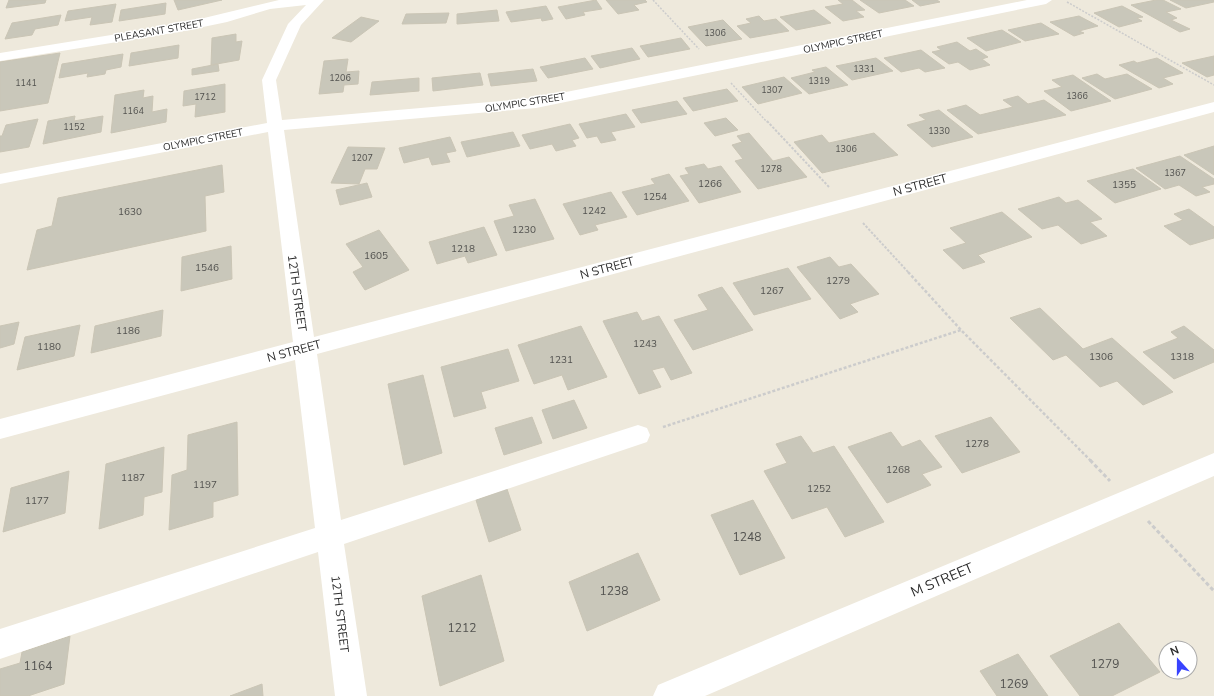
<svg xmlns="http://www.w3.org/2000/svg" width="1214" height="696" viewBox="0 0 1214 696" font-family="'Nunito Sans',sans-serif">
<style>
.building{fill:#c9c7ba;stroke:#cac5b5}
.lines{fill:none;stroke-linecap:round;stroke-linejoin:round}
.path-far3{stroke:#ccc;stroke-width:1.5;stroke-dasharray:2 1.5;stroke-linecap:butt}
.path-far2{stroke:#ccc;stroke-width:2;stroke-dasharray:2.5 1.5;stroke-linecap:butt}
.path-far1{stroke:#ccc;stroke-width:2.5;stroke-dasharray:3 2;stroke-linecap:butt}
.path{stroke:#ccc;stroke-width:3;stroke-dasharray:4 2.5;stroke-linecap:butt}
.minor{fill:#fff;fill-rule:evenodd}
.labels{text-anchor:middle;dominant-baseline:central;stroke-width:3;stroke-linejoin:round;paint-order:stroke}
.far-number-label{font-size:9px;fill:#52524f}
.far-street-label{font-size:10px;fill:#2b2b2b;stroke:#fff}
.number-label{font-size:10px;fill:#52524f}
.street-label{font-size:12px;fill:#2b2b2b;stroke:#fff}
.near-number-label{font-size:12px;fill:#52524f}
.near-street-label{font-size:14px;fill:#2b2b2b;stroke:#fff}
</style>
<rect width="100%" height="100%" fill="#eee9dc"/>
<path class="building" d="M9 0H46L45 3 6 8Z
M174 0H222L178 10Z
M596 0 602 9 583 12 585 15 566 19 558 7Z
M606 0H645L647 2 634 5 639 10 618 14Z
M838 0H852L865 10 856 11 864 17 843 21 825 7 843 4Z
M860 0H905L914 6 879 13Z
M912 0H937L940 2 920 6Z
M1156 0H1163L1181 9 1166 12 1177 18 1171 20 1190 29 1180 32 1131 5Z
M1170 0H1214V2L1186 8Z
M166 3 165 14 119 21 121 10Z
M116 4 112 22 90 25 92 17 65 21 68 11Z
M546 6 553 19 542 21 541 18 511 22 506 12Z
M1122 6 1143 17 1137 18 1142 21 1119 27 1094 13Z
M497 10 499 21 457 24V14Z
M814 10 831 23 796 30 780 17Z
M449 13 446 23 402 24 406 14Z
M61 15 58 25 35 29 32 35 5 39 12 23Z
M759 16 764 21 776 19 789 31 750 38 737 26 751 23 746 19Z
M1079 16 1098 26 1079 31 1084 33 1074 36 1050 22Z
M361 17 379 21 351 42 332 38Z
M723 20 742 39 706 46 688 27Z
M1041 23 1059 34 1025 41 1008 30Z
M1002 30 1021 42 986 51 967 38Z
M236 34V42L242 41 239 60 211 65 212 38Z
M681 38 690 49 648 57 640 46Z
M957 42 970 51 976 49 988 57 982 59 990 65 970 70 958 62 949 64 932 52 941 50 937 47Z
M179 45 178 58 129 66 131 53Z
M632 48 640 59 600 68 591 56Z
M921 50 945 68 925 72 919 68 901 72 884 58Z
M60 53 48 103 0 111V62Z
M123 54 121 67 106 70 105 74 87 77 88 73 59 78 62 64Z
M1214 56V75L1207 77 1182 63Z
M585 58 593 69 548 78 540 67Z
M876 58 893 71 852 80 836 66Z
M1157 58 1183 73 1163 78 1173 84 1159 88 1119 65 1134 61 1137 63Z
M348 59 346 72 359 71 358 84 344 85 343 92 319 94 324 61Z
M218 64 219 71 192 75V69Z
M826 67 848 85 809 94 791 78 815 72 812 70Z
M533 69 537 81 491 86 488 74Z
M480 73 483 85 433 91 432 78Z
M1097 74 1105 79 1127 74 1152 89 1115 99 1082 78Z
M1073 75 1111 101 1071 111 1044 91 1062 87 1052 80Z
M784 77 802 93 758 104 742 87Z
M419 78V91L370 95 372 82Z
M225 84V112L195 117 196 104 183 106 184 91Z
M727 89 738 101 693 111 683 98Z
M144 90 143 98 153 96 152 112 167 109 166 122 111 133 115 95Z
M1018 96 1028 104 1044 100 1066 115 978 134 947 110 966 105 980 115 1013 107 1003 100Z
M677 101 687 114 641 123 632 110Z
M939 110 973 137 932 147 907 125 926 120 919 115Z
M626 114 635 127 611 132 616 140 601 143 597 136 587 138 579 124Z
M75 116 74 121 103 116 101 132 43 144 48 121Z
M726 118 738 130 715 136 704 123Z
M38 119 29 147 0 152V136H2L6 125Z
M570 124 579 138 572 140 576 146 556 151 552 144 530 149 522 135Z
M513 132 520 146 467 157 461 142Z
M749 133 773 161 789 157 807 177 758 189 735 161 743 159 732 145 742 142 737 136Z
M874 133 898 155 822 173 794 142 822 135 829 143Z
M450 137 456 151 446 153 450 162 432 165 429 157 404 163 399 148Z
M1214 146V175L1184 155Z
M348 147 385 148 377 169H365L359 184 331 183Z
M1180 156 1214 179V184L1202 187 1210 192 1196 196 1179 185 1165 189 1136 168Z
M704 164 708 169 721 166 741 192 699 203 680 176 689 174 685 168Z
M222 165 224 192 205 196 206 231 27 270 37 230 52 226 58 198Z
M1133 169 1161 189 1115 203 1087 181Z
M669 174 689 201 637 215 622 192 655 184 651 179Z
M367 183 372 197 340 205 336 190Z
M611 192 627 217 595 225 598 230 580 235 563 204Z
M1059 197 1066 203 1078 200 1102 219 1090 222 1107 236 1081 244 1058 225 1042 229 1018 209Z
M535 199 554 239 506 251 494 221 514 216 509 205Z
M1189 209 1214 227V238L1190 245 1164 226 1183 220 1174 214Z
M1002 212 1032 237 978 255 985 262 963 269 943 250 966 243 950 228Z
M484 227 497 255 468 263 465 256 437 264 429 242Z
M379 230 409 270 365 290 353 272 363 267 346 244Z
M231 246 232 279 181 291 182 257Z
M830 257 839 267 851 264 879 294 850 304 858 312 840 319 797 267Z
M788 268 811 299 754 315 733 283Z
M722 287 753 330 693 350 674 320 708 310 698 295Z
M1040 308 1083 349 1112 338 1173 392 1143 405 1117 381 1100 387 1066 355 1053 360 1010 318Z
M163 310 161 336 91 353 95 326Z
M637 312 642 321 659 316 692 373 671 380 664 367 652 370 661 387 639 394 603 321Z
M19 322 14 344 0 348V326Z
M80 325 74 356 17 370 25 337Z
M581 326 607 377 568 390 562 375 534 384 518 345Z
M1184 326 1214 350V362L1174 379 1143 352 1178 338 1171 332Z
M508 349 519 381 481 392 486 408 454 417 441 367Z
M423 375 442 453 404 465 388 384Z
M574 400 587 428 553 439 542 410Z
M532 417 542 443 504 455 495 428Z
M991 417 1020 452 962 473 935 436Z
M237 422 238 495 213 502V517L169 530 172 475 187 470 188 435Z
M891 432 902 447 920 440 942 467 922 474 931 485 887 503 848 447Z
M801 436 813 453 834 446 884 522 845 537 827 507 792 519 764 471 787 463 776 444Z
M164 447 162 492 144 497 143 515 99 529 106 464Z
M69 471 65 513 3 532 11 488Z
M507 489 521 530 489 542 476 500Z
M753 500 785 558 740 575 711 515Z
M638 553 660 600 587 631 569 582Z
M481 575 504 661 440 686 422 596Z
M1119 623 1160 672 1112 696H1080L1050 656Z
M70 636 64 684 28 696H0V669L20 663 22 652Z
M1018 654 1048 696H997L980 671Z
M262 684 263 696H230Z"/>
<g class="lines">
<path class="path-far3" d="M653 0 699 49
M1067 2 1214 85
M731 83 767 122"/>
<path class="path-far2" d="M767 121 829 187
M863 223 909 273"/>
<path class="path-far1" d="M908 272 961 330 1091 461
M663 427 961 330"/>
<path class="path" d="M1090 460 1110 481
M1148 521 1214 591"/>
<path class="minor" d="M279 0H324L301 25 276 80 282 120 536 98 1027 0H1052L1046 4 536 108 284 130 314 337 1214 102V112L317 354 341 520 638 425 647 428 650 435 647 442 344 544 367 696H335L318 552 0 659V629L315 528 295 360 0 439V419L293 342 268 132 0 184V174L267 123 262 80 288 24 306 5 270 9 227 22 179 32 0 61V53L179 24Z
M1214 453V476L705 696H653L658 685Z"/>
</g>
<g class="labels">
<g class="far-number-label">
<text x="715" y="33">1306</text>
<text x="864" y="69">1331</text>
<text x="340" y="78">1206</text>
<text x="819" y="81">1319</text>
<text x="26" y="83">1141</text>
<text x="772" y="90">1307</text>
<text x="1077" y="96">1366</text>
<text x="205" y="97">1712</text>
<text x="133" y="111">1164</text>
<text x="74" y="127">1152</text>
<text x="939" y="131">1330</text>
<text x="846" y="149">1306</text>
<text x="362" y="158">1207</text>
<text x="771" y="169">1278</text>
<text x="1175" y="173">1367</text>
</g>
<g class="far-street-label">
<text transform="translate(159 31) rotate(-10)">PLEASANT STREET</text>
<text transform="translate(843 42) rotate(-12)">OLYMPIC STREET</text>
<text transform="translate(525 103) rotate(-9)">OLYMPIC STREET</text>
<text transform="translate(203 140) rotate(-11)">OLYMPIC STREET</text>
</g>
<g class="number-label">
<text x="710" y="184">1266</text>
<text x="1124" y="185">1355</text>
<text x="655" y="197">1254</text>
<text x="594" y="211">1242</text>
<text x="130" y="212">1630</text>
<text x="524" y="230">1230</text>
<text x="463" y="249">1218</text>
<text x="376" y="256">1605</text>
<text x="207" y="268">1546</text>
<text x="838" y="281">1279</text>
<text x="772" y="291">1267</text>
<text x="128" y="331">1186</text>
<text x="645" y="344">1243</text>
<text x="49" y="347">1180</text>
<text x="1101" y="357">1306</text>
<text x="1182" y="357">1318</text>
<text x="561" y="360">1231</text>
<text x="977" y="444">1278</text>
<text x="898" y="470">1268</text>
<text x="133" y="478">1187</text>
<text x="205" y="485">1197</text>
<text x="819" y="489">1252</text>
<text x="37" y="501">1177</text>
</g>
<g class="street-label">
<text transform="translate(920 185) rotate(-15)">N STREET</text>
<text transform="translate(607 268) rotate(-15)">N STREET</text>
<text transform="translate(297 293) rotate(82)">12TH STREET</text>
<text transform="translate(294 351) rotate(-15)">N STREET</text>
<text transform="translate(340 614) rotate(83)">12TH STREET</text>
</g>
<g class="near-number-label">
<text x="747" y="537">1248</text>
<text x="614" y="591">1238</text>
<text x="462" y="628">1212</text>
<text x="1105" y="664">1279</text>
<text x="38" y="666">1164</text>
<text x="1014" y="684">1269</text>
</g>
<g class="near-street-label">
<text transform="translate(942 580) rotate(-23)">M STREET</text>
</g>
</g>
<g transform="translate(1178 660) rotate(339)"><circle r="19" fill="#ffffff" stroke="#aaaaaa"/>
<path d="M0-3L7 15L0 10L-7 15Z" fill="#3843ff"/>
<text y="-6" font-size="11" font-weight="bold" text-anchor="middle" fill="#2b2b2b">N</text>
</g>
</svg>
